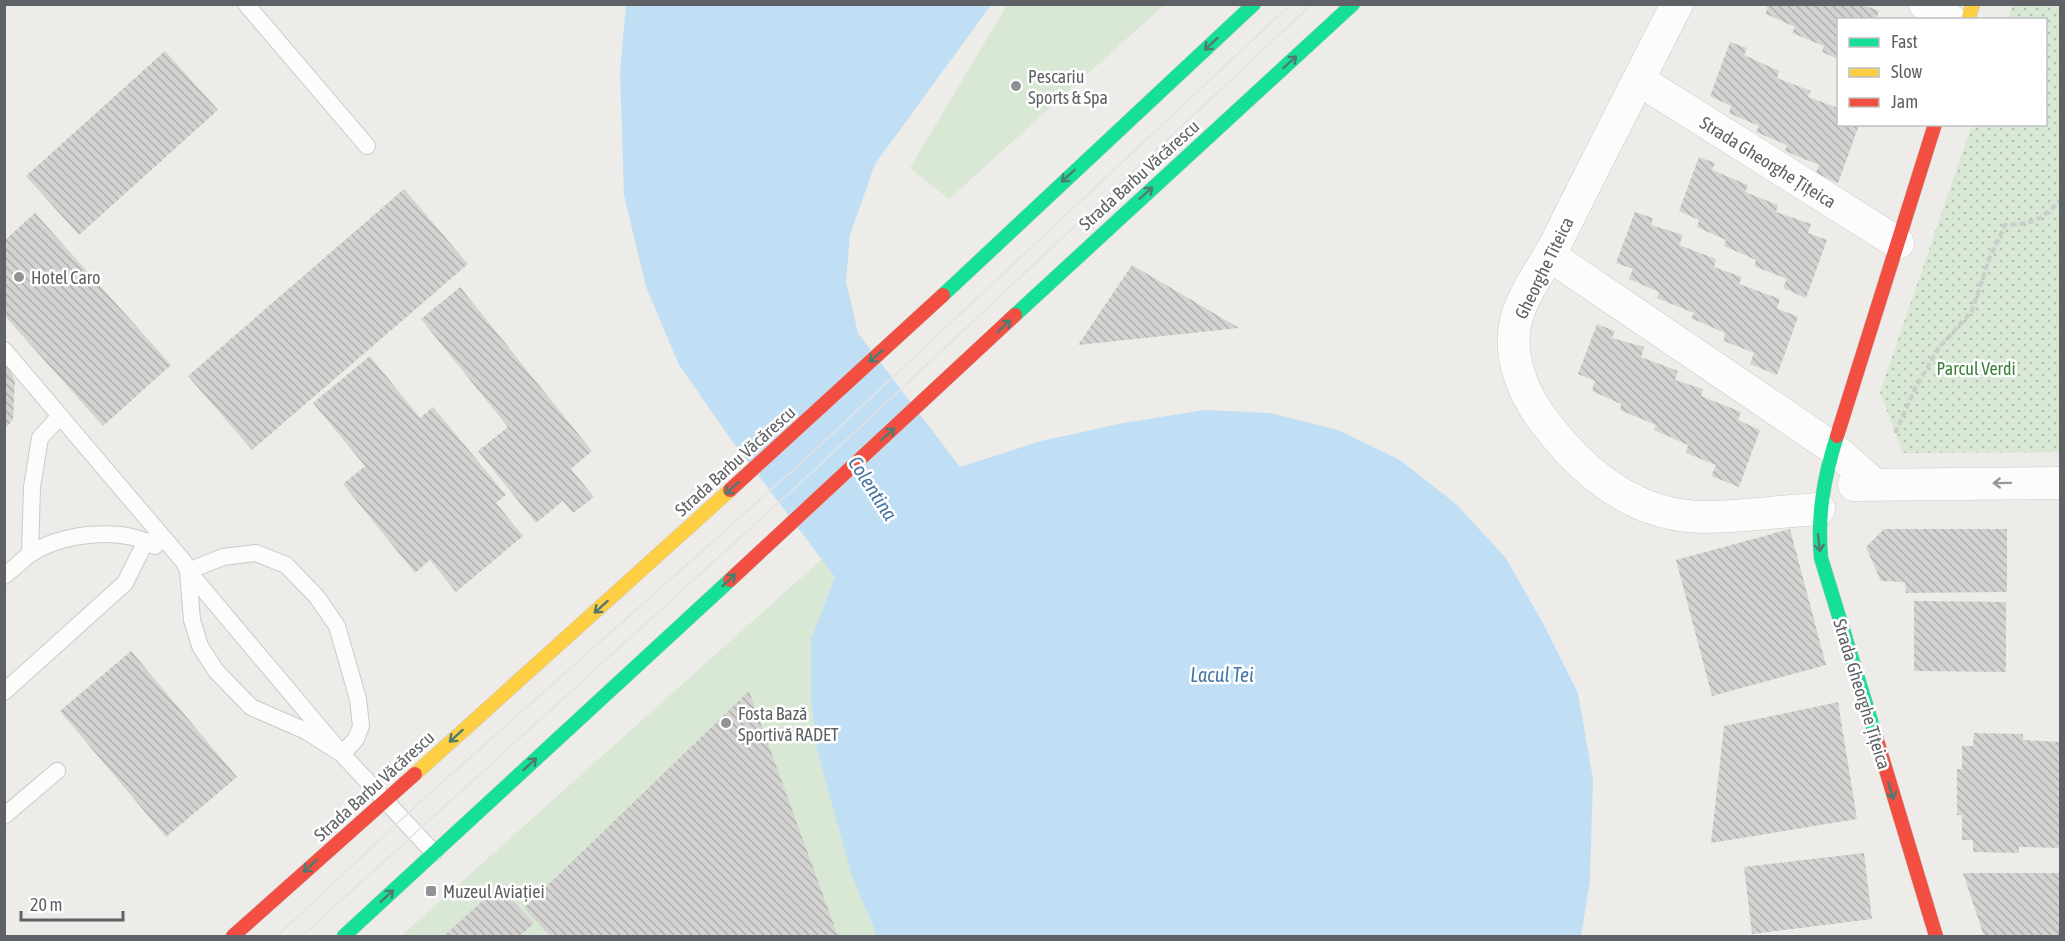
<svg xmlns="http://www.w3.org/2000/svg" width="2065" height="941" viewBox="0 0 2065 941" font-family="'Asap Condensed',sans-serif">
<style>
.green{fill:#d8e8d5}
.park{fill:url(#park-dots)}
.water{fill:#c0dff5}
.building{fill:url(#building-back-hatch)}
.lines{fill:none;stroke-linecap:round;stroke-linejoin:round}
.lane-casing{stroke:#cacaca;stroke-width:18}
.street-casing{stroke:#cacaca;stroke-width:33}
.fast-casing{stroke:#cacaca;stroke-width:15}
.slow-casing{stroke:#cacaca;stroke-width:15}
.jam-casing{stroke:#cacaca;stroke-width:15}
.path{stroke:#c9cecb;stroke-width:4;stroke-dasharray:6 3;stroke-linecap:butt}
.lane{stroke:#fcfcfc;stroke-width:16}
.street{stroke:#fcfcfc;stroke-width:32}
.fast{stroke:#16e098;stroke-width:14}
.slow{stroke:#ffcf43;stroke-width:14}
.jam{stroke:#f24e42;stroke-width:14}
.tram{stroke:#e3e3e3;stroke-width:1.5}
.oneway{stroke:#507b70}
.oneway2{stroke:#95989a}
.poi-dot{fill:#909294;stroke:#fff;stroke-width:2}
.labels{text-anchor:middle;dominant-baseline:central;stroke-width:5;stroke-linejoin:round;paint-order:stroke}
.poi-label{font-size:18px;fill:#5e6266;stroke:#fff;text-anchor:start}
.street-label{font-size:18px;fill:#5e6266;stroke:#fff}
.park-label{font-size:18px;fill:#3a803b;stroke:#fff}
.water-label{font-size:20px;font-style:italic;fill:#4676a3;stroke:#fff}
</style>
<defs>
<pattern id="park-dots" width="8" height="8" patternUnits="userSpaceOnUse" patternTransform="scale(1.5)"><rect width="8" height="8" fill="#d8e8d5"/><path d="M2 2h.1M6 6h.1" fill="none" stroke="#b2bfb1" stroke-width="1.8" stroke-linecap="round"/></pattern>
<pattern id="building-back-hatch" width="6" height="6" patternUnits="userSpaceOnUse" patternTransform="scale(1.5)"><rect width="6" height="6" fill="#d4d3d1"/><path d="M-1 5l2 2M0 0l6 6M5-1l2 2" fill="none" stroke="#afafad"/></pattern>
</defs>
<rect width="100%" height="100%" fill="#edece8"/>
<path class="green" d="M1007 5H1164L949 199 910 168Z
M822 559 835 577 811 639 852 876 877 936H401Z"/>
<path class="park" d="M2013 5H2060V452L1903 453 1880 392 1972 125 2046 124V20L2008 19Z"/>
<path class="water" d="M626 5H991L875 164 850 235 846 281 858 333 960 467 1041 441 1123 423 1205 410 1270 413 1338 430 1400 460 1456 504 1505 557 1544 625 1578 693 1593 779 1590 881 1581 936H877L852 876 817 750 811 697V639L835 577 730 438 679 365 646 287 624 195 620 71Z"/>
<path class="building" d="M1763 4H1862L1879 11 1876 20H1838V59L1822 52 1824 46 1792 33 1795 27 1766 14 1767 7Z
M1730 42 1747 48 1744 55 1779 71 1777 78 1811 91 1808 97 1838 108V124L1859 125 1838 183 1816 173 1819 165 1785 151 1787 145 1756 132 1759 126 1729 113 1731 106 1710 96Z
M165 51 218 110 79 235 26 176Z
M1699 157 1715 163 1712 170 1748 185 1745 192 1778 205 1776 212 1811 224 1808 233 1827 240 1806 298 1783 288 1787 279 1754 266 1756 260 1724 246 1726 240 1697 227 1699 220 1679 211Z
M404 189 468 264 252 450 188 376Z
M1635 212 1653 218 1651 225 1683 235 1679 245 1716 259 1714 267 1742 277 1739 284 1780 299 1777 308 1798 317 1777 375 1750 364 1754 353 1724 341 1725 333 1691 318 1694 313 1657 298 1659 292 1629 279 1633 269 1616 263Z
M35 213 171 365 103 426 4 315V241Z
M1132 265 1239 328 1078 345Z
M460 287 592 451 571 469 594 497 573 513 563 501 536 523 478 451 508 427 421 319Z
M1597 324 1615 331 1612 338 1644 347 1641 357 1678 371 1675 380 1703 389 1701 396 1741 412 1738 420 1760 430 1739 487 1711 476 1716 465 1686 453 1688 445 1654 430 1656 425 1620 410 1621 404 1592 391 1595 381 1578 374Z
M4 356 15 381 13 420 4 429Z
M370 356 420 418 433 407 506 495 496 503 523 536 456 592 430 560 415 573 343 484 365 466 313 403Z
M1790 529 1826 665 1712 696 1676 560Z
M1884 529H2007V592L1906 593 1905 582 1881 581 1866 547Z
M1914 601 2006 602V672L1914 671Z
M131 651 237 777 166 837 60 711Z
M749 691 836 931 842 936H550L524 908Z
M1838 702 1857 819 1711 843 1724 726Z
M1974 733 2023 734V740L2060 742V848L2019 847V853L1973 852V840H1962V815H1957V769H1962V746H1973Z
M1864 853 1872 919 1752 934 1744 867Z
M1963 873H2060V936H1984Z
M499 886 534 923 520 936H444Z"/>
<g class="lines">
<g class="lane-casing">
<path id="lane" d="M246 4 367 146
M4 350 184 562 188 571 342 754 434 853
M256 553 286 565 317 597 337 626 358 699 361 726 356 739 342 754 306 731 251 707 216 671 200 646 192 620 188 571 223 557Z
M30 554 32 487 40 438 60 416
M4 576C13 569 21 561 29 555 61 533 121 526 155 546
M4 692 125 583 146 541
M4 816 57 771"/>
</g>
<g class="street-casing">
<path id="street" d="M1677 4C1637 83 1597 160 1558 239 1545 265 1524 291 1516 320 1508 353 1521 390 1541 417 1581 472 1635 517 1705 517 1743 517 1781 511 1819 509
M1925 4 1950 20
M1639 80 1898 243
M1549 255 1833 448 1875 485
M1854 485 2060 483"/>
</g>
<g class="fast-casing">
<path id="fast" d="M943 295 1254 4
M1015 315 1353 4
M1837 436C1824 477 1817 515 1821 558L1876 737
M344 936 730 580"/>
</g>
<g class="slow-casing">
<path id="slow" d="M1968 20 1973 4
M415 774 730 490"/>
</g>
<g class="jam-casing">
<path id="jam" d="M1837 436 1935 124
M730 490 943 295
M730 580 1015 315
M1876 737 1936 936
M233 936 415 774"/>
</g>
<path class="path" d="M1895 433 1915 389 1938 349 1972 311 1989 259 2005 225C2034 224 2040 220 2060 201"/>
<use href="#lane" class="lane"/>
<use href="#street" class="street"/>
<use href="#fast" class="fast"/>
<use href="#slow" class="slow"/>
<use href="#jam" class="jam"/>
<path class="tram" d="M277 936 419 803 800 464 1291 4
M302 936 810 474 1312 4"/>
</g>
<defs><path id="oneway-shaft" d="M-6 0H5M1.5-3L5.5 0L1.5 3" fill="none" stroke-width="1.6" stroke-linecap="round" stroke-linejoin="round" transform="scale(1.5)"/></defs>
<g class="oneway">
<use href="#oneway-shaft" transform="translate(1211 44) rotate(137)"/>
<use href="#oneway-shaft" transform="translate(1290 62) rotate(-42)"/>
<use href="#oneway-shaft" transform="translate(1068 176) rotate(137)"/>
<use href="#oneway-shaft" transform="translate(1146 193) rotate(-42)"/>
<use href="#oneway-shaft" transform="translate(1004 326) rotate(-43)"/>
<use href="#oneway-shaft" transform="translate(876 356) rotate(138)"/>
<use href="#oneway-shaft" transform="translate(888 434) rotate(-43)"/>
<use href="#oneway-shaft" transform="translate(732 488) rotate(138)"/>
<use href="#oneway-shaft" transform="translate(1819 543) rotate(83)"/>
<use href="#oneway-shaft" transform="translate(729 580) rotate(-43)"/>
<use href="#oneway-shaft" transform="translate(601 607) rotate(138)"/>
<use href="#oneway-shaft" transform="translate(456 736) rotate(138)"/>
<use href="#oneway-shaft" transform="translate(530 764) rotate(-43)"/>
<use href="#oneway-shaft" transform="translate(1891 791) rotate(73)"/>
<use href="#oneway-shaft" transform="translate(310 866) rotate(138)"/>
<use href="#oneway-shaft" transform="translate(387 896) rotate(-43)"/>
</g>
<use class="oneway2" href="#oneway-shaft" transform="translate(2002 483) rotate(179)"/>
<g class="poi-dot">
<circle cx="1016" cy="86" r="6"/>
<circle cx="19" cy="277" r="6"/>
<circle cx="726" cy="723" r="6"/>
<rect x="425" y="885" width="12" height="12" rx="3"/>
</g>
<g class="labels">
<g class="poi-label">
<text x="1028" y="76">Pescariu<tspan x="1028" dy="21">Sports &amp; Spa</tspan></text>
<text x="31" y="277">Hotel Caro</text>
<text x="738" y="713">Fosta Bază<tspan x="738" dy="21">Sportivă RADET</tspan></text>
<text x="443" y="891">Muzeul Aviației</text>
</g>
<g class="street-label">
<text transform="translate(1768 162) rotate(32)">Strada Gheorghe Țițeica</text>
<text transform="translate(1139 175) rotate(-42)">Strada Barbu Văcărescu</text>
<text transform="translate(1544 268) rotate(-64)">Gheorghe Titeica</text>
<text transform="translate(735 461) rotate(-42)">Strada Barbu Văcărescu</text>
<text transform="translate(1862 694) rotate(73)">Strada Gheorghe Țițeica</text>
<text transform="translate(374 786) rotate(-42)">Strada Barbu Văcărescu</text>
</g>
<g class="park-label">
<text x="1976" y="368">Parcul Verdi</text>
</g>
<g class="water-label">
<text transform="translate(873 488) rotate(57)">Colentina</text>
<text x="1222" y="674">Lacul Tei</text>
</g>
</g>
<rect width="2065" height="941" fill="none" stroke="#5e6266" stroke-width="12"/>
<rect x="1837" y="18" width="210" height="108" fill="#ffffff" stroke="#bfc0c2" stroke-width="1.5"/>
<rect x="1849" y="38" width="30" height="9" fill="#16e098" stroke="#bfc0c2" stroke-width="1.5"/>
<text x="1891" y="48" font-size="18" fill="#5e6266">Fast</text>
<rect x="1849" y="68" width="30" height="9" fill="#ffcf43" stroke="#bfc0c2" stroke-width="1.5"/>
<text x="1891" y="78" font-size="18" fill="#5e6266">Slow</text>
<rect x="1849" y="98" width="30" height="9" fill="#f24e42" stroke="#bfc0c2" stroke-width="1.5"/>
<text x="1891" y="108" font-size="18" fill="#5e6266">Jam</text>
<path d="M21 911v9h102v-9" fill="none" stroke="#5e6266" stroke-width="3"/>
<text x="30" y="911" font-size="18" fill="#5e6266" stroke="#ffffff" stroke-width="4.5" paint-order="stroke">20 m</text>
</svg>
